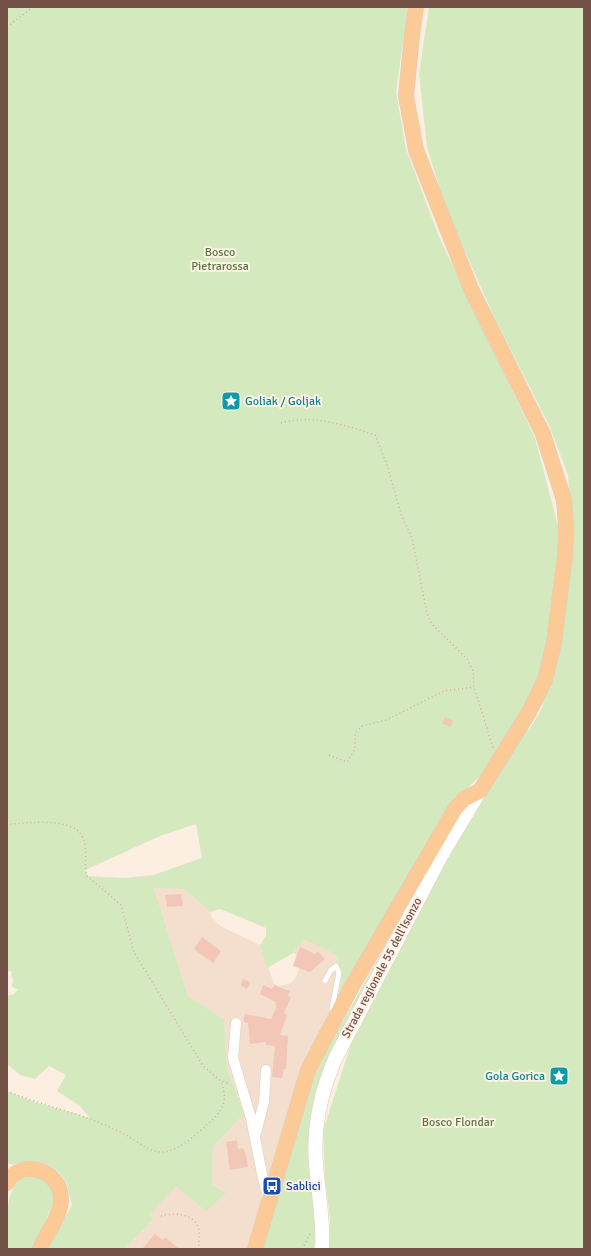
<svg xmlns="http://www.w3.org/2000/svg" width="591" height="1256" viewBox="0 0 591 1256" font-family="Signika,sans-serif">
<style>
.residential{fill:#f4dece}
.green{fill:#d5e9bf;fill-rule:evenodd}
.building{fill:#f2c7b7}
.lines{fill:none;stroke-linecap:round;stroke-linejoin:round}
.service-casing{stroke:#e2cbbf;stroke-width:6}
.minor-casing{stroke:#e2cbbf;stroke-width:11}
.secondary-casing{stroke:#e7cbbc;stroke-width:15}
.primary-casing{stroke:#d8cecb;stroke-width:16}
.path{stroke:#d6ab9b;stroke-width:1.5;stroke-dasharray:1 3;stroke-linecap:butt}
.service{stroke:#fff;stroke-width:5}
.minor{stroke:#fff;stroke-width:10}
.secondary{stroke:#fff;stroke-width:14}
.primary{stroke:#fcca97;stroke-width:15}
.labels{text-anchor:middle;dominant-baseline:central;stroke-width:4;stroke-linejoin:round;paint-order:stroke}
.park-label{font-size:12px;fill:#57793f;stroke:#fff2e6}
.culture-label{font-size:12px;fill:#0d838f;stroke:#fff2e6;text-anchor:start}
.street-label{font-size:12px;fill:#735147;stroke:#fff2e6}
.transit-label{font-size:12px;fill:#164399;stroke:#fff2e6;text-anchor:start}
</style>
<rect width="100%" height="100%" fill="#fceee0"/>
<path class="residential" d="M154 888 184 889 210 912 212 918 222 927 260 945 274 984 279 986 291 983 296 977 299 968 293 966 297 955 293 953 304 938 335 954 342 972 338 1002 301 1073 291 1099 248 1249H128L126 1247 153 1220 149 1215 176 1185 226 1193 212 1184 213 1147 244 1114 227 1068 224 1019 188 996Z"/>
<path class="green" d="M7 7H408L396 92 406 149 439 237 535 438 558 526 556 576 550 634 540 674 525 706 483 773 466 790 456 795 450 804 338 1002 342 972 335 954 304 939 293 953 267 968 260 945 266 936V928L220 909 210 912 184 889 154 888 188 996 224 1019 227 1068 244 1114 213 1147 212 1184 226 1193 206 1211 176 1186 150 1215 153 1220 126 1247 128 1249H48L72 1205C70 1198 69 1190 66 1183 57 1163 32 1157 13 1165L7 1163V1091L34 1102 90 1118 80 1106 57 1091 66 1075 49 1066 35 1079 20 1075 7 1064V996L14 994 18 990 11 986 13 982 11 971 7 972ZM196 824 202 858 153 875 123 878 88 876 85 870 160 836Z
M429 7H584V1249H329L330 1217 325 1180 323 1131 355 1032 437 875 522 733 530 728 543 707 542 699 552 682 561 645 572 543 568 475 549 425 495 319 445 206 427 147 419 74Z
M431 864 318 1086 309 1132 308 1154 316 1228 314 1249H262L314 1073Z
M33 1175 46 1181 56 1196 33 1249H7C7 1226 3 1199 19 1180Z"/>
<path class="building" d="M445 717 453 721 451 727 442 724Z
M181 894 183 906 167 907 165 895Z
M202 937 221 951 213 963 194 949Z
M300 947 315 954 318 952 325 959 310 972 293 966Z
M243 979 250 982 247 989 241 986Z
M263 985 272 989 274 985 290 991 288 996 291 997 284 1013 287 1015 280 1035 288 1036 286 1069H284L282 1078 272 1077 275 1046 266 1045V1042L250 1044 248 1023 243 1022 245 1014 271 1019 277 1006 275 1005 276 1002 260 994Z
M237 1140 238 1149 243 1148 246 1154 248 1167 230 1170 226 1142Z
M155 1234 163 1240 165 1237 179 1249H142Z"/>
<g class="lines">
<g class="service-casing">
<path id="service" d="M325 981 331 970 336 966 339 973 332 1008 335 1013"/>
</g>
<g class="minor-casing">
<path id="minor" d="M236 1023 233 1058 251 1118 263 1179 269 1201
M256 1133 264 1101 266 1070"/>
</g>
<g class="secondary-casing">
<path id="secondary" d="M322 1249C324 1221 318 1192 316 1164 313 1127 321 1091 336 1057L441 856 480 791"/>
</g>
<g class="primary-casing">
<path id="primary" d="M7 1183C21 1157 61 1170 61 1199 61 1216 46 1233 40 1249
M255 1249 308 1070 351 988 455 809 464 799 480 791 529 712 545 680 554 643 565 555 566 526 564 500 543 434 471 289 416 150 406 96 412 35 416 7"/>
</g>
<path class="path" d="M7 27 33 7
M281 423C312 414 345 425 375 435L387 465 401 514 412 538 427 614 432 624 467 659 473 671 474 687 493 748
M329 755 347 762 355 749V734L362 726 386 720 444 691 474 687
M7 822 11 824C29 823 71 817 82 836 89 848 83 864 87 876L121 905 134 952 203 1066 221 1081 230 1084
M7 1091C46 1107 87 1114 124 1134 135 1139 147 1151 160 1152 177 1153 197 1134 209 1123 224 1109 228 1101 221 1081
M161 1216C174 1212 195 1213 199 1230 200 1235 198 1243 199 1249
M302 1249 310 1234"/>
<use href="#service" class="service"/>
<use href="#minor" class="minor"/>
<use href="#secondary" class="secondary"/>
<use href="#primary" class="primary"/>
</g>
<defs>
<g id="sight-square" transform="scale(1)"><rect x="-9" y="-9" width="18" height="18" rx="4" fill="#0f9aa8" stroke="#fff2e6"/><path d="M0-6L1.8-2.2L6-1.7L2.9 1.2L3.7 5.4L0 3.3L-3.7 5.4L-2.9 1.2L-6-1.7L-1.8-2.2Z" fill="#fff"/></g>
<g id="bus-square" transform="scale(1)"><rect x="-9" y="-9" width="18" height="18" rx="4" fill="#1a4fb4" stroke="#fff2e6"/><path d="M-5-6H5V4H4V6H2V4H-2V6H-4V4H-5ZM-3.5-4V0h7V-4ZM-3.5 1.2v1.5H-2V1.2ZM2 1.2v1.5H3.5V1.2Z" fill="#fff"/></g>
</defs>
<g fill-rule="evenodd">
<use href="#sight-square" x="231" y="401"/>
<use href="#sight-square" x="559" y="1076"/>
<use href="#bus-square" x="272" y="1186"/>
</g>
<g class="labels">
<g class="park-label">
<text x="220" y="252">Bosco<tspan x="220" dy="14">Pietrarossa</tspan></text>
<text x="458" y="1122">Bosco Flondar</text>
</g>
<g class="culture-label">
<text x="245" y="401">Goliak / Goljak</text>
<text x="545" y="1076" text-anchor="end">Gola Gorica</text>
</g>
<g class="street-label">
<text transform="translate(382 968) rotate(-62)">Strada regionale 55 dell'Isonzo</text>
</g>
<g class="transit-label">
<text x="286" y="1186">Sablici</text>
</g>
</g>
<rect width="591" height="1256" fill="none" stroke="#735147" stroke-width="16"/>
</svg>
